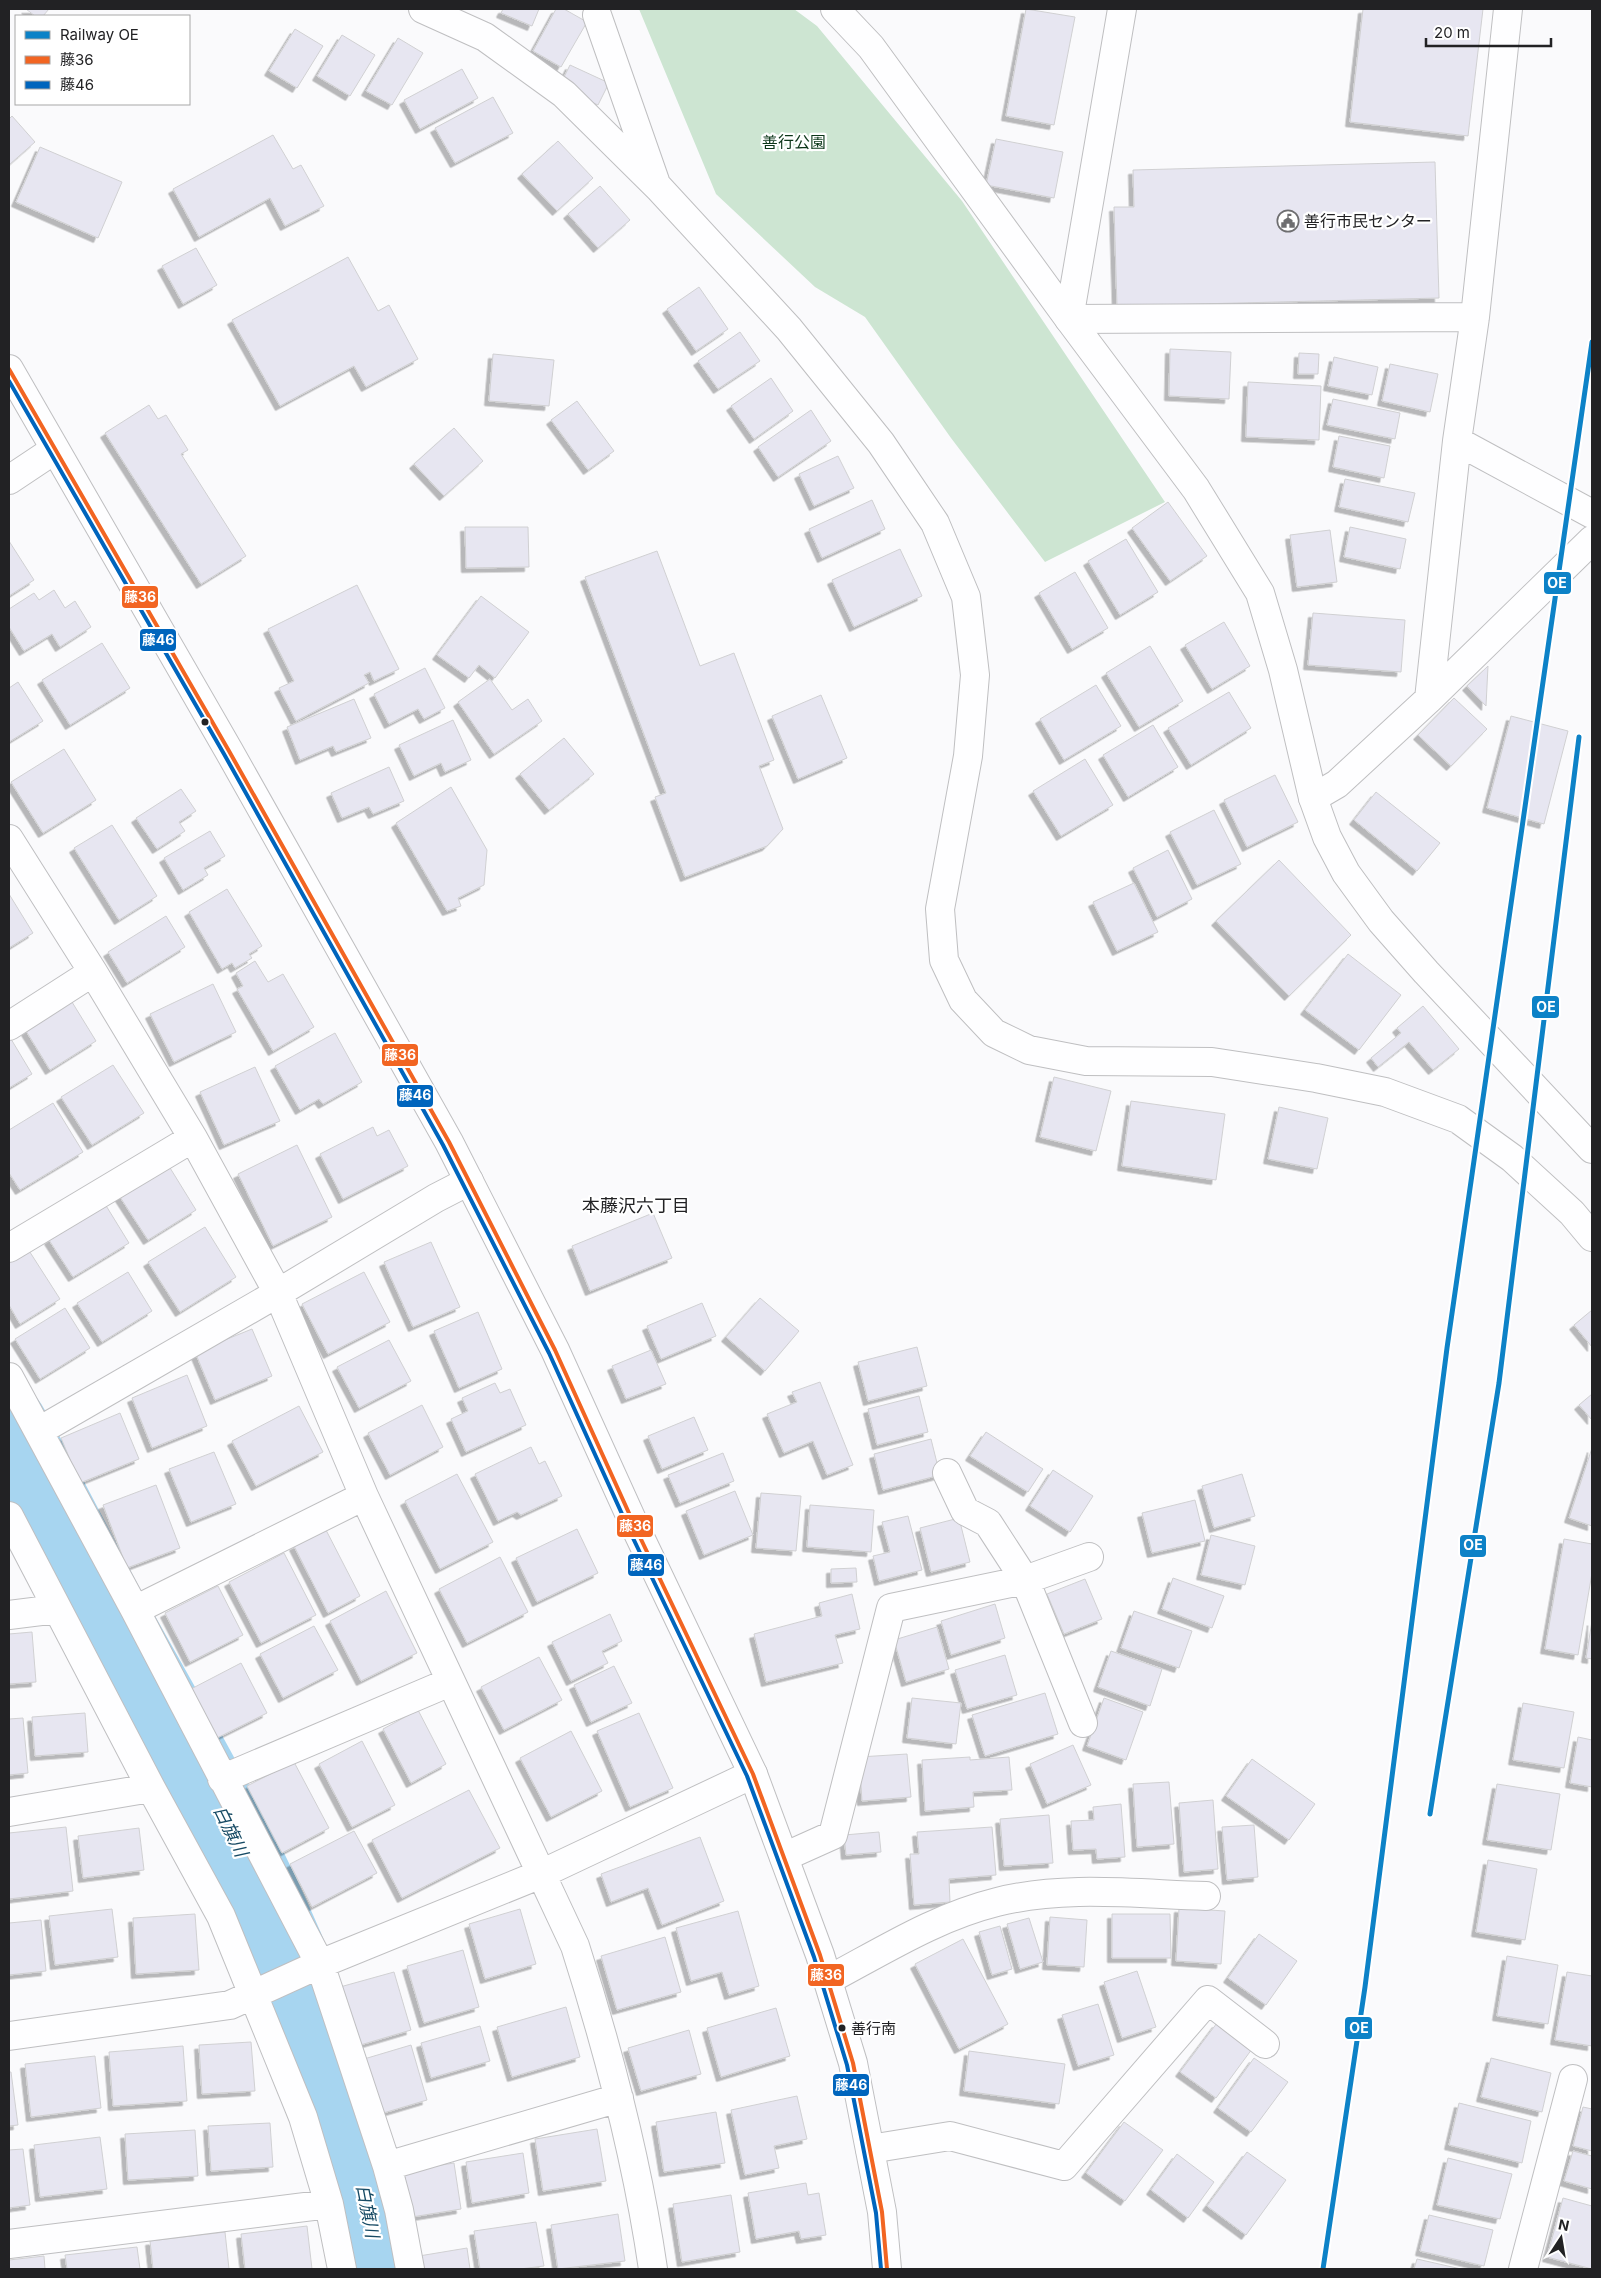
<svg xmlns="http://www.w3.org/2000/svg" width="1601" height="2278" viewBox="0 0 1601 2278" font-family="Inter,'Noto Sans JP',sans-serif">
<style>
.green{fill:#cde5d2}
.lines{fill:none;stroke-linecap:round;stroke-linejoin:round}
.river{stroke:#a7d5f0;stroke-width:75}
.building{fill:#e7e6f1;stroke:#d0d0d2;filter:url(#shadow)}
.street-casing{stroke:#bfbfc1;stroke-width:30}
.secondary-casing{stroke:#bfbfc1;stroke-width:30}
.street{stroke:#fefeff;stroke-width:28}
.secondary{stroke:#fefeff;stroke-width:28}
.bus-1-casing{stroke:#fff;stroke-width:8}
.bus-2-casing{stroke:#fff;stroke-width:8}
.bus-1{stroke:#f26522;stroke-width:4}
.bus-2{stroke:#0065bd;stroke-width:4}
.rail-1-casing{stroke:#fff;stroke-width:9}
.rail-1{stroke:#0d82c7;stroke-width:5}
.bus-dot{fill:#222224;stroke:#fff;stroke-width:2}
.labels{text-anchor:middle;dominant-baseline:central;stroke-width:4.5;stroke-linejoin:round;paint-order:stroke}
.bus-label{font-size:15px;fill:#222224;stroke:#fff;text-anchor:start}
.park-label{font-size:16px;fill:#0c3619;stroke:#fff}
.poi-label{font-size:16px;fill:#222224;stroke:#fff;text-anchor:start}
.neighbourhood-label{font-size:18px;fill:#222224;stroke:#fff}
.water-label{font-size:18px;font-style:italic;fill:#164a64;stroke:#fff}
.line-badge{stroke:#fff;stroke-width:2}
.badge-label{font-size:14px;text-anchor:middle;font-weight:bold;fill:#fff}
</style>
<defs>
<filter id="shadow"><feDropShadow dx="-4.5" dy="4.5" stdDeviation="0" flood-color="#0004"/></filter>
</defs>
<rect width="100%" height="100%" fill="#fafafc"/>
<path class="green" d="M639 9H794L817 26 962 201 1165 502 1045 562 951 438 865 317 815 287 716 194Z"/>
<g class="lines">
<path class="river" d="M9 1423C45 1484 76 1549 110 1612 166 1713 225 1812 273 1917 324 2028 356 2149 380 2269"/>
</g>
<path class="building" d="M26 9H49L43 16H35Z
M503 9H539L532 26 501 13Z
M556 9H564L587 22 561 67 533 51Z
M1026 9 1075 17 1054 125 1006 116Z
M1363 9H1483L1468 136 1350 122Z
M295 29 323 46 297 88 269 71Z
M342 35 375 55 350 96 317 76Z
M398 38 423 53 392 105 366 91Z
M570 65 609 83 598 105 559 87Z
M462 69 478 98 420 129 404 100Z
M493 97 513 133 455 163 435 128Z
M12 116 35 142 9 165V119Z
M273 135 293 169 301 165 324 206 285 226 270 198 199 237 173 189Z
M996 139 1063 152 1054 198 986 185Z
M558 141 593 178 557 211 522 174Z
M40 147 122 182 98 238 16 202Z
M1435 162 1439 298 1117 306 1114 207H1134L1133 170Z
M600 186 630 220 598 248 568 214Z
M196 248 217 285 183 304 162 266Z
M348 257 378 311 389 305 418 359 366 387 354 366 280 406 232 320Z
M699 287 728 329 696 351 667 309Z
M740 332 760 361 718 389 698 361Z
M1170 349 1231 352 1229 399 1169 396Z
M1299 353 1319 354 1318 374H1298Z
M493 354 554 360 549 406 489 401Z
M1334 357 1378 367 1372 395 1328 386Z
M1390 364 1438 374 1430 412 1382 401Z
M771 378 793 411 754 439 731 406Z
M1248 382 1321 386 1319 440 1246 437Z
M1333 399 1400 413 1395 439 1327 425Z
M577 401 614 451 588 470 551 420Z
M149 405 158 419 166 415 188 450 181 454 246 556 201 584 105 433Z
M811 410 831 441 778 477 758 447Z
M454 428 483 461 444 496 414 464Z
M1339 436 1390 446 1384 478 1333 467Z
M838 456 854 488 814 506 799 474Z
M1345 479 1415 493 1408 522 1339 507Z
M872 500 885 529 822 558 809 529Z
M1168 502 1207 556 1170 581 1132 528Z
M465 527H528L529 567 466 568Z
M1350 527 1406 539 1400 569 1344 557Z
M1330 530 1337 582 1297 587 1290 535Z
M1126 539 1158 592 1120 615 1088 561Z
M9 541 34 580 9 596Z
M900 549 922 596 854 627 832 580Z
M657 551 700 666 734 653 774 760 759 766 783 829 767 846 685 877 655 797 666 793 585 577Z
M1075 572 1108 628 1072 649 1039 593Z
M357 585 399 669 374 681 370 672 364 675 369 683 296 721 279 688 294 681 268 629Z
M54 590 65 608 75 601 91 627 60 647 52 634 24 651 9 627V609L34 593 39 600Z
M481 596 529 632 495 678 479 665 469 678 437 655Z
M1313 613 1405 620 1401 672 1308 665Z
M1224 622 1250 666 1212 689 1185 645Z
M102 643 130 688 70 725 42 680Z
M1150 646 1183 701 1139 727 1106 673Z
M1488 666 1486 706 1467 686Z
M425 668 445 708 424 719 418 709 389 724 374 694Z
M490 679 512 710 528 699 542 721 494 754 458 702Z
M18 682 43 721 9 742V688Z
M1096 685 1121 726 1064 760 1040 719Z
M1229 692 1251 728 1191 765 1168 728Z
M821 695 847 758 798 779 772 716Z
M1454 698 1487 729 1451 766 1418 735Z
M354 699 371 738 336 752 333 746 300 760 287 727Z
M1511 716 1568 731 1544 824 1487 808Z
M453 720 471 760 445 772 441 763 414 776 399 745Z
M1153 725 1178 767 1128 797 1103 755Z
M564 738 594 774 549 810 520 774Z
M64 749 96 800 43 833 11 782Z
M1085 759 1113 805 1061 836 1033 791Z
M389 767 404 801 373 814 369 807 342 818 331 793Z
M1275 775 1298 822 1247 847 1224 800Z
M451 787 487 850 484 885 458 898 461 906 447 911 396 823Z
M181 789 196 811 179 822 185 831 157 849 136 818Z
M1376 792 1440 843 1417 871 1354 820Z
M1214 810 1241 864 1197 885 1170 832Z
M112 825 157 896 119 920 74 848Z
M210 831 225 856 204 868 208 875 183 890 164 858Z
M1168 850 1192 899 1157 917 1133 868Z
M1279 860 1351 935 1289 996 1216 921Z
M1134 883 1158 932 1117 951 1093 902Z
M227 889 262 946 249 954 252 958 235 968 232 963 222 969 189 912Z
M9 894 33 933 9 948Z
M166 916 185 947 127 983 108 952Z
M1348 954 1401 995 1359 1050 1305 1010Z
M255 961 268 982 283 974 314 1027 273 1051 237 989 243 986 236 973Z
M213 984 236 1032 174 1062 150 1014Z
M72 1002 96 1041 50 1070 26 1031Z
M1423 1006 1459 1049 1433 1070 1409 1042 1378 1067 1371 1058 1401 1033 1397 1028Z
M335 1033 362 1082 323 1104 319 1099 300 1110 275 1066Z
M11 1039 32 1074 9 1088V1040Z
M113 1065 144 1113 92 1145 61 1097Z
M255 1067 280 1121 224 1145 200 1092Z
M1054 1077 1111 1091 1096 1151 1040 1137Z
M1131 1101 1225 1114 1216 1180 1122 1166Z
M53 1103 83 1152 20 1190 9 1173V1130Z
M1279 1107 1328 1118 1317 1169 1268 1159Z
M373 1127 377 1136 389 1130 408 1166 343 1199 320 1154Z
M297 1145 332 1217 273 1246 238 1174Z
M167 1163 196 1210 148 1240 118 1194Z
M105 1204 129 1243 73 1277 49 1240Z
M653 1213 672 1258 590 1291 572 1246Z
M205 1227 236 1277 180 1312 148 1262Z
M431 1242 460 1307 413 1327 384 1262Z
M26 1246 60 1299 20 1324 9 1305V1256Z
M128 1272 152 1311 102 1342 77 1303Z
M364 1272 390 1322 328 1354 302 1304Z
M760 1298 799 1331 765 1371 726 1337Z
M702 1303 716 1336 661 1359 647 1326Z
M65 1308 90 1348 40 1379 15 1339Z
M1592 1310V1347L1574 1325Z
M478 1312 502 1369 459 1388 434 1331Z
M252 1329 272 1376 215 1400 195 1352Z
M389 1340 411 1381 359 1408 337 1367Z
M917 1347 927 1386 868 1401 858 1362Z
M651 1350 666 1384 626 1399 612 1366Z
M187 1375 207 1426 152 1448 132 1398Z
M820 1382 853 1465 827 1475 813 1441 784 1453 767 1414 797 1402 792 1392Z
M495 1383 500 1393 510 1389 526 1425 466 1452 451 1419 468 1411 462 1398Z
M1592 1394V1420L1579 1405Z
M919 1396 928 1432 877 1445 868 1409Z
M422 1405 443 1447 390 1475 368 1433Z
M299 1406 323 1452 256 1486 232 1441Z
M120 1413 139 1459 80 1483 61 1438Z
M694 1417 708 1450 662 1469 648 1436Z
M986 1432 1043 1469 1028 1492 970 1456Z
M931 1439 940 1475 883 1490 874 1454Z
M531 1447 539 1464 545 1461 562 1496 521 1515 517 1512 498 1521 475 1474Z
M1592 1448V1526L1569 1518Z
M214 1452 236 1504 191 1522 169 1469Z
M723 1453 734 1481 680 1503 668 1475Z
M1053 1470 1093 1496 1070 1532 1030 1506Z
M457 1474 493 1542 440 1569 405 1501Z
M1242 1474 1255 1516 1214 1528 1202 1486Z
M156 1485 180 1548 127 1568 103 1505Z
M735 1491 753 1535 704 1555 686 1511Z
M761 1493 801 1496 796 1551 756 1548Z
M1195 1500 1205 1541 1152 1553 1142 1513Z
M810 1505 874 1510 871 1552 807 1547Z
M908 1516 922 1570 879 1581 873 1556 890 1552 882 1522Z
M959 1518 970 1562 931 1572 920 1528Z
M577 1529 598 1573 537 1602 516 1558Z
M326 1530 360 1596 328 1613 294 1546Z
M1211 1535 1255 1546 1245 1585 1201 1575Z
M1564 1539 1592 1544V1573L1578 1655 1545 1649Z
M284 1553 316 1615 261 1643 229 1582Z
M500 1557 528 1612 467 1643 439 1589Z
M856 1568 857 1582 831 1583V1569Z
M1173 1578 1224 1596 1212 1628 1162 1609Z
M1085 1579 1102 1619 1064 1634 1047 1594Z
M218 1586 243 1635 190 1662 165 1613Z
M386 1591 417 1653 361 1681 330 1621Z
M852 1594 860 1629 835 1635 843 1663 766 1682 754 1634 822 1616 819 1603Z
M995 1604 1005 1638 951 1655 941 1621Z
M1134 1611 1192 1631 1179 1668 1121 1648Z
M610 1614 622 1641 602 1651 608 1663 571 1681 552 1642Z
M1592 1621V1659L1586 1658Z
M314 1626 338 1670 283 1698 260 1654Z
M937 1627 949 1669 906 1682 894 1640Z
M32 1632 36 1682 9 1684V1634Z
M1111 1651 1162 1669 1150 1706 1098 1687Z
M1005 1655 1017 1695 967 1709 955 1670Z
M539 1657 562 1700 504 1730 481 1687Z
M241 1663 267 1713 217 1738 191 1689Z
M614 1666 632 1703 591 1722 574 1685Z
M1045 1693 1058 1734 985 1756 972 1715Z
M912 1698 961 1703 956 1744 907 1738Z
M1104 1698 1143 1712 1126 1760 1087 1746Z
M1523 1703 1574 1712 1564 1768 1513 1760Z
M418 1710 446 1764 411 1783 383 1729Z
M85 1713 88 1752 35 1756 32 1717Z
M639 1713 673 1788 630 1807 597 1731Z
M23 1718 28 1773 9 1775V1719Z
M571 1731 602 1791 551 1817 520 1758Z
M1578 1737 1592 1740V1787L1570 1783Z
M362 1741 395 1805 352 1827 319 1764Z
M1073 1745 1091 1785 1047 1804 1030 1764Z
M907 1754 911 1797 862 1801 859 1757Z
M970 1757V1760L1009 1757 1012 1790 973 1792 974 1807 925 1811 922 1760Z
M1252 1759 1315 1804 1289 1840 1226 1796Z
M294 1762 329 1828 282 1853 247 1786Z
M1169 1782 1174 1844 1137 1847 1133 1784Z
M1497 1784 1560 1794 1551 1850 1487 1840Z
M469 1790 500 1848 402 1898 372 1840Z
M1213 1800 1218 1869 1184 1872 1179 1803Z
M1121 1804 1125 1857 1097 1859 1096 1849 1073 1850 1071 1821 1094 1820 1093 1807Z
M1049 1815 1053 1863 1004 1866 1000 1819Z
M1254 1825 1258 1877 1227 1880 1222 1827Z
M66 1827 73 1891 9 1899V1833Z
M992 1827 996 1875 949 1879 950 1902 914 1905 910 1854H919L917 1832Z
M139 1828 144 1870 83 1878 78 1836Z
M354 1831 377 1873 312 1907 290 1864Z
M879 1832 881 1852 846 1855 844 1835Z
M700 1837 724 1901 662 1925 648 1888 611 1902 601 1874Z
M1488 1860 1537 1869 1525 1940 1476 1932Z
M1179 1908 1225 1911 1221 1964 1176 1961Z
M112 1909 118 1957 55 1965 49 1916Z
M520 1909 536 1964 485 1979 469 1924Z
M738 1911 759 1986 729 1995 722 1972 691 1981 676 1928Z
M195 1914 199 1970 136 1974 133 1918Z
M1112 1914H1170L1171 1958H1112Z
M1050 1917 1087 1920 1084 1967 1047 1965Z
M1029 1918 1043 1962 1020 1969 1007 1924Z
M41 1920 46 1971 9 1975V1923Z
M1000 1926 1012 1969 992 1975 979 1932Z
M1259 1934 1297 1961 1266 2005 1228 1978Z
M665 1937 681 1992 617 2010 601 1956Z
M963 1939 1008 2024 959 2049 915 1964Z
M463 1950 479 2007 424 2023 407 1966Z
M1507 1956 1558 1965 1548 2024 1497 2016Z
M1137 1971 1156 2027 1122 2038 1104 1982Z
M394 1972 411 2030 357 2046 340 1987Z
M1567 1972 1592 1976V2046L1555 2040Z
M1098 2004 1114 2055 1078 2066 1062 2015Z
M566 2007 580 2057 512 2077 497 2027Z
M776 2008 790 2056 721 2077 707 2028Z
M1217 2023 1252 2049 1216 2098 1180 2072Z
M480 2026 490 2061 431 2078 421 2043Z
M689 2030 701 2074 641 2091 628 2048Z
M251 2042 255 2091 202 2094 199 2045Z
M411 2045 427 2100 380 2114 364 2059Z
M183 2046 187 2101 113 2106 109 2052Z
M969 2051 1065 2064 1059 2104 964 2091Z
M95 2056 101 2108 31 2117 25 2064Z
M1254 2058 1288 2082 1251 2132 1218 2108Z
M1491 2058 1551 2073 1542 2112 1481 2097Z
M9 2072H11L18 2125 9 2126Z
M797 2096 807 2139 774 2146 779 2168 745 2175 731 2110Z
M1459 2103 1531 2121 1522 2163 1449 2145Z
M1583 2107 1592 2109V2151L1573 2146Z
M716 2112 725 2163 664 2172 656 2122Z
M1124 2122 1163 2150 1125 2201 1086 2173Z
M270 2123 273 2167 211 2171 208 2126Z
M597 2129 606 2181 543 2191 535 2139Z
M195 2130 198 2176 128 2180 125 2134Z
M100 2137 107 2189 40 2197 34 2145Z
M23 2149 30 2205 9 2208V2150Z
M1573 2151 1592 2156V2189L1564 2181Z
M1247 2152 1286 2180 1246 2235 1207 2206Z
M523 2153 529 2193 472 2203 466 2162Z
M1177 2154 1214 2182 1188 2218 1151 2190Z
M1448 2158 1512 2174 1500 2219 1437 2205Z
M454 2163 461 2209 412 2217 404 2171Z
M806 2183 808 2195 819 2193 826 2235 801 2239 799 2231 756 2239 748 2193Z
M731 2195 740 2252 682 2262 673 2204Z
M1563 2198 1592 2206V2269L1547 2257Z
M618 2214 625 2261 558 2269 551 2225Z
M1429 2215 1493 2230 1484 2266 1420 2251Z
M536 2222 544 2266 520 2269H480L474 2231Z
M307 2226 312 2269H245L241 2234Z
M225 2232 229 2269H153L150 2241Z
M137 2247 140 2269H67L65 2255Z
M467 2248 470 2269H422L419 2256Z
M44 2256 45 2269H9V2260Z
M1417 2259 1461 2269H1414Z"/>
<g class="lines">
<g class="street-casing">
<path id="street" d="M423 9 485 37 564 94 659 188 789 329 881 443 935 523 966 597 975 675 968 756 940 909 944 960 963 1000 994 1033 1029 1050 1086 1061 1212 1062 1316 1078 1385 1092 1458 1119 1512 1158 1572 1213 1592 1237
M597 15 655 181
M1069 319 1475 317
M1457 441 1592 514
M9 480 54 450
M1429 699 1457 441 1475 317 1508 9
M1313 798 1337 784 1429 699 1592 540
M9 839 93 972 193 1138 278 1293 364 1496 575 1946C609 2052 637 2159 653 2269
M9 1026 93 972
M9 1248 193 1138
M9 1377 135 1610 320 1964 387 2166 399 2210 410 2269
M39 1431 278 1293 436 1198 469 1181
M947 1473 965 1511 988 1523 1025 1580 1083 1723
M9 1516 151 1788 221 1916 303 2117 329 2204 342 2269
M135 1610 364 1496
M9 1615 57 1609
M222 1779 450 1682
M9 1812 151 1788
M784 1857 833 1835 891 1608 1025 1580 1089 1557
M828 1980C883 1951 936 1917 997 1902 1064 1885 1137 1894 1206 1896
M9 2036 230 2005 320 1964 541 1874 753 1774
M870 2149 950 2136 1064 2166 1208 2000 1265 2044
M387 2166 619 2098
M9 2244 329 2204
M1523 2269 1573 2079"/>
</g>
<g class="secondary-casing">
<path id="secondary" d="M835 9 871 47 1069 319 1196 489 1260 593 1283 670 1313 798 1327 837 1346 873 1381 921 1426 972 1592 1149
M1069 319 1122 9
M9 369 229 751 449 1142 555 1350 638 1533 753 1774 820 1955 853 2063 882 2212 887 2269"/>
</g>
<use href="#street" class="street"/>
<use href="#secondary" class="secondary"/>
<g class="bus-1-casing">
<path id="bus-1" d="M9 369 229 751 449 1142 555 1350 638 1533 753 1774 820 1955 853 2063 882 2212 887 2269"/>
</g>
<g class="bus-2-casing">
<path id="bus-2" d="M9 381 224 754 443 1145 549 1353 632 1536 747 1776 814 1957 847 2065 876 2213 881 2269"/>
</g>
<use href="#bus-1" class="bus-1"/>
<use href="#bus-2" class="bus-2"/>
<g class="rail-1-casing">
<path id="rail-1" d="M1430 1814 1499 1383 1579 737
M1323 2269 1365 1987 1447 1348 1592 342"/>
</g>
<use href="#rail-1" class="rail-1"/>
</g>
<defs>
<g id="civic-ring" transform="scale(1.125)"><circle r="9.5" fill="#fff" stroke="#6e6e70" stroke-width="1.5"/><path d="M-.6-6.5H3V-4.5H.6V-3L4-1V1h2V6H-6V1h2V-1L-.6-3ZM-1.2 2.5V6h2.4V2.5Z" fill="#6e6e70"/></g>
</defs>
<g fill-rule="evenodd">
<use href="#civic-ring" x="1288" y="221"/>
</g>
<g class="bus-dot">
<circle cx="205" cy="722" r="4.5"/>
<circle cx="842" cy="2028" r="4.5"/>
</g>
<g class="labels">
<g class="bus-label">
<text x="851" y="2028">善行南</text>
</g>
<g class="park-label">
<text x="794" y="142">善行公園</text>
</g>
<g class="poi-label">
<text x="1304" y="221">善行市民センター</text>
</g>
<g class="neighbourhood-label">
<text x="636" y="1205">本藤沢六丁目</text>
</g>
<g class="water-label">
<text transform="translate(231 1831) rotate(64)">白旗川</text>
<text transform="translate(368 2211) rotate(79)">白旗川</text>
</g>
</g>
<g class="line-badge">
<rect x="1543" y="571" width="29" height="24" rx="5" fill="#0d82c7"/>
<rect x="121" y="585" width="38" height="24" rx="5" fill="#f26522"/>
<rect x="139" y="628" width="38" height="24" rx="5" fill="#0065bd"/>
<rect x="1531" y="995" width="29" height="24" rx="5" fill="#0d82c7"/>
<rect x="381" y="1043" width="38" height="24" rx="5" fill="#f26522"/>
<rect x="396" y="1084" width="38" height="24" rx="5" fill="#0065bd"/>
<rect x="616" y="1514" width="38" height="24" rx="5" fill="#f26522"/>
<rect x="1459" y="1534" width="28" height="24" rx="5" fill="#0d82c7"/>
<rect x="627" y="1553" width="38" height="24" rx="5" fill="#0065bd"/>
<rect x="807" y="1963" width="38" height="24" rx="5" fill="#f26522"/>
<rect x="1344" y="2016" width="29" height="24" rx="5" fill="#0d82c7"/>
<rect x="832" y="2073" width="38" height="24" rx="5" fill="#0065bd"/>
</g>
<g class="badge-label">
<text x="1557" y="588">OE</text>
<text x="140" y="602">藤36</text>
<text x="158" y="645">藤46</text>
<text x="1546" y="1012">OE</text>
<text x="400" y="1060">藤36</text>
<text x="415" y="1100">藤46</text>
<text x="635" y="1531">藤36</text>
<text x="1473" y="1550">OE</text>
<text x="646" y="1570">藤46</text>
<text x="826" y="1980">藤36</text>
<text x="1359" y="2033">OE</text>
<text x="851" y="2090">藤46</text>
</g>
<rect width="1601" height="2278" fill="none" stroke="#222224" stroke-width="20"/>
<rect x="15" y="15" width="175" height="90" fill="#ffffff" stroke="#a7a7a7"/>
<rect x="25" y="31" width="25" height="8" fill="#0d82c7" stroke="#a7a7a7"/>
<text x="60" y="40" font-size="15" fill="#222224">Railway OE</text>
<rect x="25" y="56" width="25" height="8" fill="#f26522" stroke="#a7a7a7"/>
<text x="60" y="65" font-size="15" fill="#222224">藤36</text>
<rect x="25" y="81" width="25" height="8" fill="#0065bd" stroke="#a7a7a7"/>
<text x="60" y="90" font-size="15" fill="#222224">藤46</text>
<g transform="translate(1561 2238) rotate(12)" stroke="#ffffff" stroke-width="4" paint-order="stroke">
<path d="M0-4L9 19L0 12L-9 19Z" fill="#222224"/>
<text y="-8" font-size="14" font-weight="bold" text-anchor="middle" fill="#222224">N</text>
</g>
<path d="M1426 38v8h125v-8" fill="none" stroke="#222224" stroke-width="2.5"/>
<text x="1434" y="38" font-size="15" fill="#222224" stroke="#ffffff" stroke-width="4" paint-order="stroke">20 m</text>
</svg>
